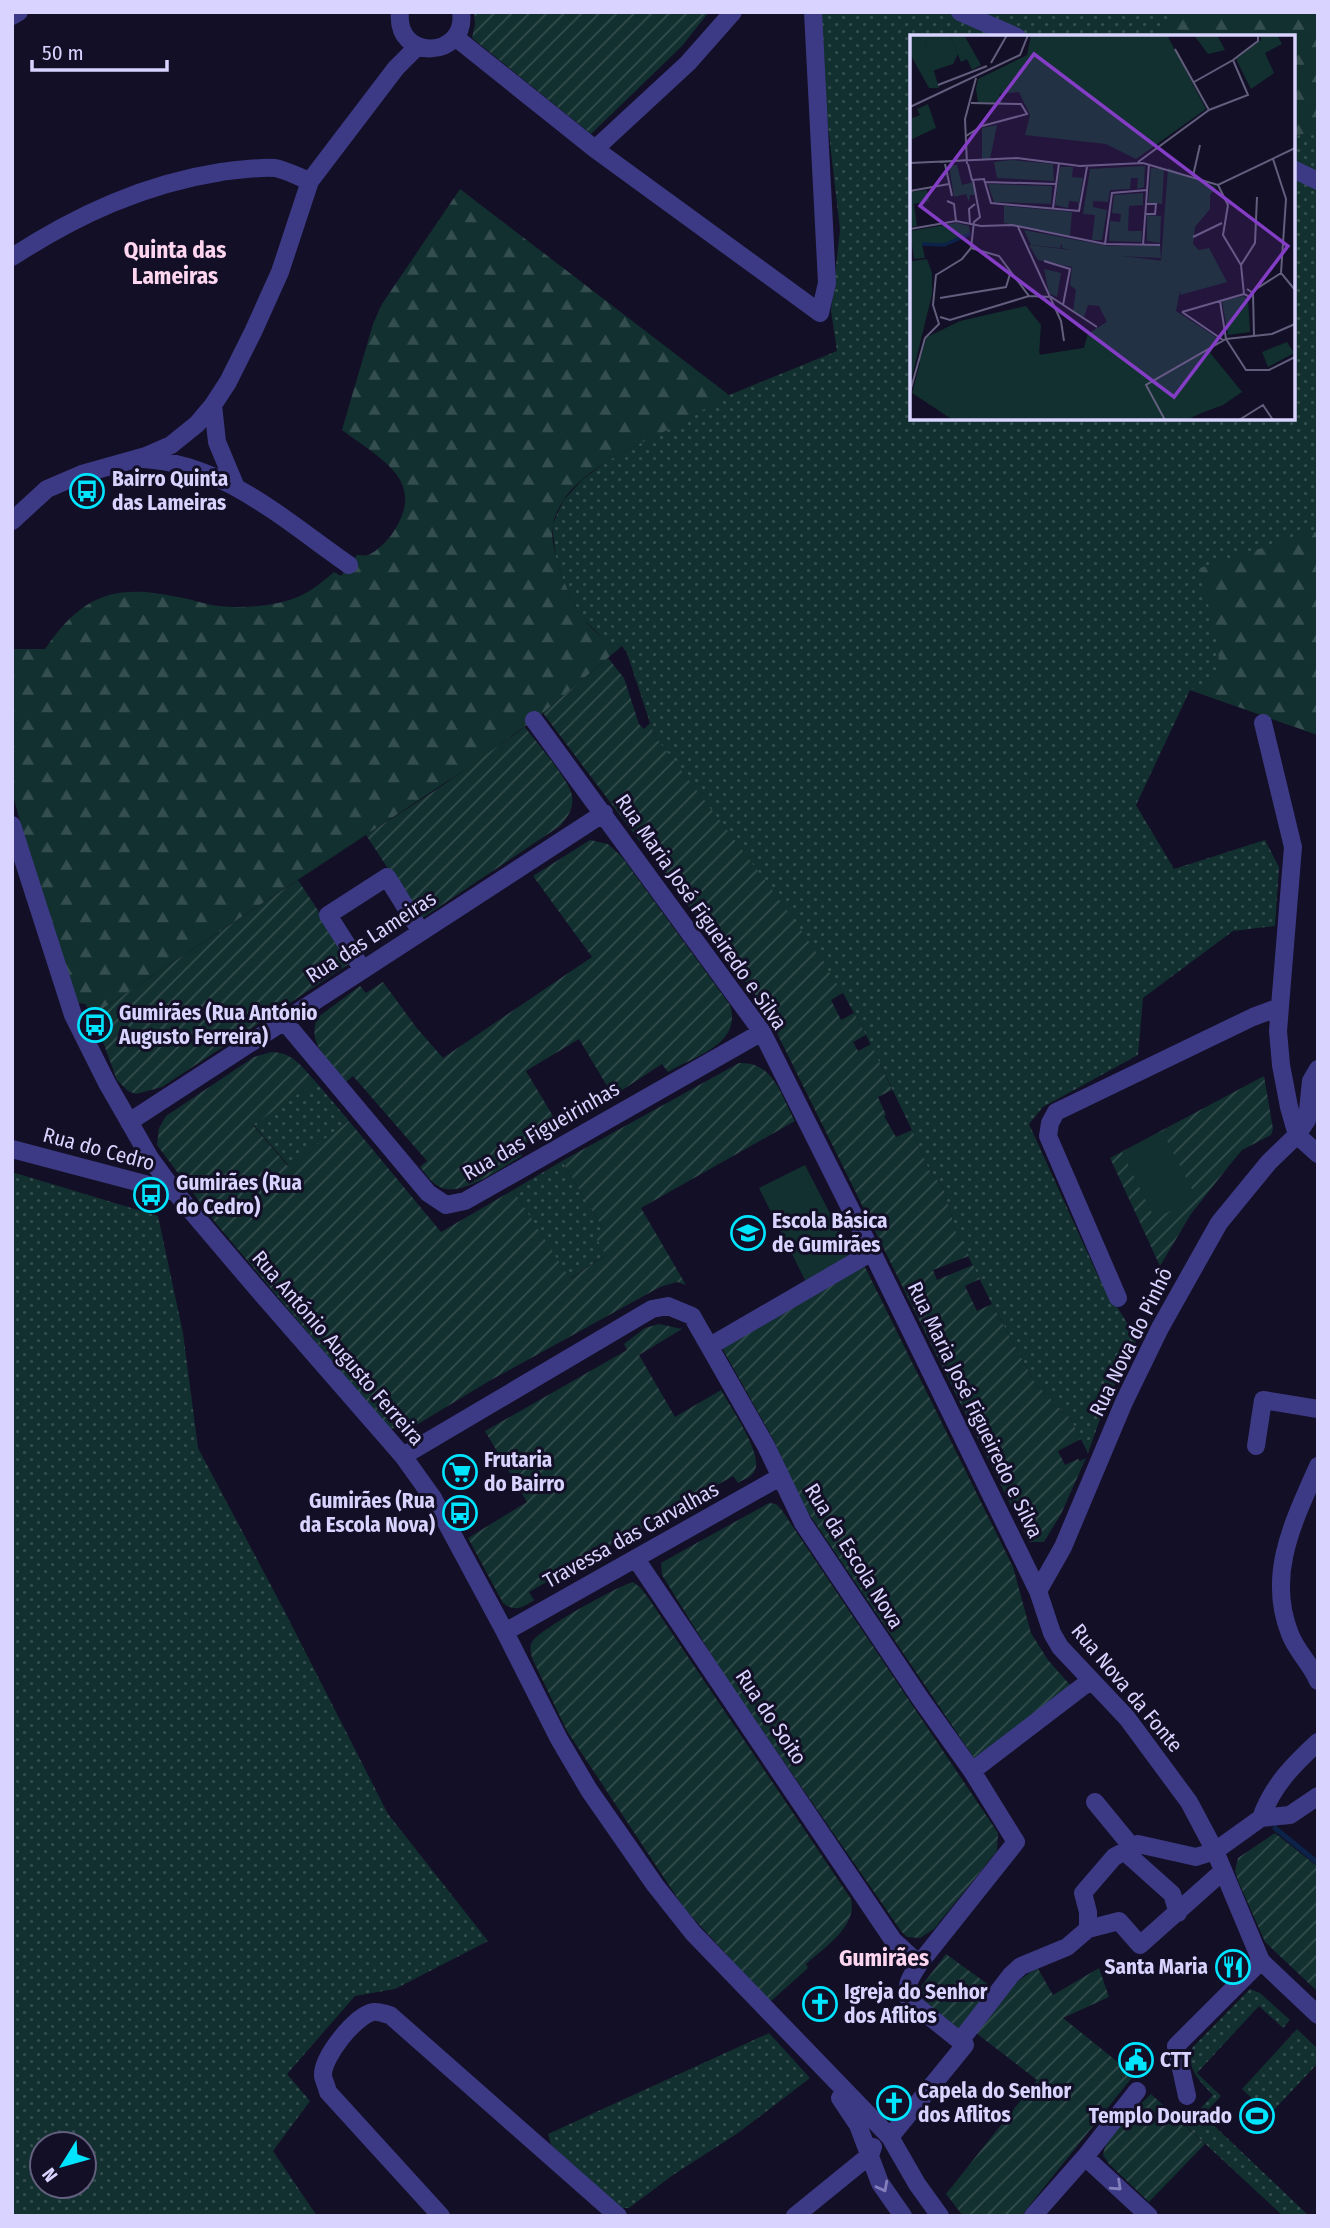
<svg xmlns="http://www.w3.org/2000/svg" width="1330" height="2228" viewBox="0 0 1330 2228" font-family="'Fira Sans Condensed',sans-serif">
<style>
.grass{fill:url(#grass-dots);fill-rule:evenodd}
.forest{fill:url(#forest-firs)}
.garden{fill:url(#garden-furrows)}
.pitch{fill:#12302f}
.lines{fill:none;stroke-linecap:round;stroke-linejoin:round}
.stream{stroke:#0c2248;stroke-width:5}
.minor{stroke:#3d3a85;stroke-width:18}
.oneway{stroke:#837fbc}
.labels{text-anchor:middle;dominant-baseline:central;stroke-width:6;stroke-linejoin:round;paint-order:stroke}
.poi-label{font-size:21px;font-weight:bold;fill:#d9d4ff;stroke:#130f26;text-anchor:start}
.street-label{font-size:21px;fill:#d9d4ff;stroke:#130f26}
.neighbourhood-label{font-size:23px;font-weight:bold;fill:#ffd6f0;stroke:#130f26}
.inset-river{fill:none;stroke:#0c2248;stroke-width:3.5}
.inset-road{fill:none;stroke:#625e7d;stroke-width:2}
.view{fill:#843dc5;fill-opacity:0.15;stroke:#843dc5;stroke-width:3.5}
.inset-edge{fill:none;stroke:#d9d4ff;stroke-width:3.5}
</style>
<defs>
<pattern id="grass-dots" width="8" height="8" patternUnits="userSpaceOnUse" patternTransform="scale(1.75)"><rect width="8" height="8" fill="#12302f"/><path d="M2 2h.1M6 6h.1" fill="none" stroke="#344d4e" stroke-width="1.8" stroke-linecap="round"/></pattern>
<pattern id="forest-firs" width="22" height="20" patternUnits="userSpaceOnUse" patternTransform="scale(1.75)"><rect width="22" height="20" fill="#12302f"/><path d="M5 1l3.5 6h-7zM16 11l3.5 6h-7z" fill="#344d4e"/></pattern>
<pattern id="garden-furrows" width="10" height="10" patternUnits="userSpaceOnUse" patternTransform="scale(1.75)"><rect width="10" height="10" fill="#12302f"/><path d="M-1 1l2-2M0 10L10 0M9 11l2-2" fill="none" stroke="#344d4e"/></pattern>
</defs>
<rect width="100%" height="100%" fill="#130f26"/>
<path class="grass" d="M815 12H1318V735L1190 690 1136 805 1174 869 1265 840 1279 867 1275 926 1233 931 1143 998 1138 1055 1043 1107 1029 1124 1098 1276 1137 1339 1105 1405 1088 1453 1071 1420 1035 1383 992 1304 956 1232 943 1187 929 1170 912 1130 866 1035 843 993 751 863 654 735 627 653 622 646 607 642 581 617 565 585 556 558 552 526 563 501 582 480 607 461 729 395 837 351 831 311 840 230ZM912 37H1293V418H912Z
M316 1082 349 1121 289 1166 253 1124Z
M562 1161 604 1230 606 1255 569 1279 513 1190Z
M12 1172 158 1216 183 1333 198 1448 285 1612 388 1814 488 1941 395 1989 355 1996 287 2074 310 2101 273 2151 317 2216H12ZM84 2144V2186H42V2144Z
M1250 1989 1260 1993 1290 2020 1283 2028 1259 2006 1197 2073 1221 2096 1203 2115 1309 2216H1283L1185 2125 1213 2095C1200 2081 1186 2069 1192 2048Z
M1297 2029 1318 2049V2063L1269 2115 1242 2089Z
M769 2033 810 2078 738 2133 673 2175 629 2208H621L551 2145 548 2134Z"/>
<path class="forest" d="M1180 12H1318V129L1293 137V37H1155Z
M460 189 729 395C709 406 689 418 669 429 629 450 564 475 553 524 549 539 560 572 566 586 577 612 593 639 622 646L543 713 472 765 93 1015 85 1004 78 1003 38 886 12 792V649H45C82 595 114 583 178 597 192 599 206 605 220 606 245 609 281 606 304 594 315 588 325 580 334 572L341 576 357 555C360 555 364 556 368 555 375 553 388 540 392 534 429 480 380 459 342 430L373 324 382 304Z
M1318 532V735L1190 690 1220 676 1218 649 1200 568 1308 533Z"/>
<path class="garden" d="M474 12H709L682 46 591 134 472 38 475 24Z
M608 658 624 678 639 724 644 729 650 723 654 735C719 820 786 903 843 993L831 1000 841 1020 854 1013 866 1035 853 1042 858 1051 871 1044 892 1090 878 1097 886 1115 884 1116 896 1137 912 1130 929 1170 943 1187 956 1232 969 1256 933 1270 937 1280 973 1265 980 1279 965 1286 977 1311 992 1304 1035 1383 1071 1420 1081 1439 1058 1451 1065 1465 1078 1459 1080 1461 1086 1458 1061 1514 1044 1542H1029L763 1005 543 713Z
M525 727C535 741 570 780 572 796 574 808 568 817 560 826L421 919 366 835 436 790Z
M590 840 608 844 622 857 730 1005C742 1044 697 1055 668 1072L662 1064 613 1096 579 1039 526 1071 553 1116 561 1124 518 1147 522 1156C502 1167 461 1198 440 1187 431 1183 426 1174 420 1167L427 1161 353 1076 346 1082C330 1062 305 1043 318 1017L360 986 366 993 383 982 416 1027 443 1058 592 957 533 876Z
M298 880 352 962 162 1087 136 1094 128 1091 117 1080 93 1015Z
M271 1052C293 1052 302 1067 316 1082L253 1125 288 1166 349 1121 441 1232 513 1190 570 1279 606 1255 595 1236 604 1230 562 1161 739 1063C773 1061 781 1095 795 1121L641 1208 686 1285 677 1282 660 1287 491 1380 408 1430 388 1428 214 1221 157 1145 159 1128 166 1116 254 1057Z
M1264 1076 1273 1129 1271 1135 1242 1150 1228 1167 1191 1214 1160 1266 1110 1158Z
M863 1263 1013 1567 1031 1633 1048 1660 1071 1686 974 1758 803 1505 773 1439 722 1348Z
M659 1324 682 1329 639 1355 675 1417 721 1390C730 1406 763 1454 755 1470 752 1477 744 1479 738 1483L733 1476 529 1592 534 1600C523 1608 514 1612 503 1603L468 1538 527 1502 485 1431 627 1350 624 1344 645 1328Z
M769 1503 776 1504 781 1509 998 1833 997 1851 934 1929 920 1938 907 1937 901 1931 722 1672 662 1575 661 1563 666 1560Z
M633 1582 641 1588 649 1599 851 1899C858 1926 824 1948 806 1964L808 1968 770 2002 684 1908 567 1731 532 1658C531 1652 529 1647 532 1642 538 1630 618 1586 633 1582Z
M1275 1833 1318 1867V1992L1265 1942 1239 1883 1235 1871 1238 1858Z
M946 1954 993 1988 961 2030 918 1997 917 1992Z
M1037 1967 1053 1995 1099 1968 1109 1997 1063 2018 1134 2075 1021 2216H963L946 2194 1037 2080 976 2033 1013 1985Z
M1151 2094 1205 2144 1149 2202 1109 2164 1103 2155C1108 2130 1134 2111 1151 2094Z"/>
<path class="pitch" d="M1162 1131 1196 1197 1155 1219 1122 1152Z
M805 1165 853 1258 807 1284 759 1188Z"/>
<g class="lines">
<path class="stream" d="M1275 1828 1318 1863"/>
<path class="minor" d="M400 12C395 63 468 58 461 12
M960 12 1017 37
M12 16 19 12
M455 37 595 149 820 313 827 283 813 12
M595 149 688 63 733 12
M1293 169 1318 181
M12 257C77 215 144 184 221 172 237 170 258 167 275 168 286 170 299 177 310 181
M213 405 217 442 235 485
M143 459C225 464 284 520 349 565
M12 521 47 489 82 474 146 456 171 445 197 424 213 405 228 382 253 332 280 272 310 181 396 68 417 47
M534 720 762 1032 872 1252 1038 1591 1052 1633 1060 1647 1127 1718 1189 1802 1215 1851 1261 1961 1318 2015
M1263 723 1293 847 1278 1031 1281 1065 1289 1107 1297 1135 1318 1154
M12 825 73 1015 107 1083 150 1158 175 1192 254 1285 403 1456 433 1498 505 1632 559 1739 589 1790 655 1885 693 1933 890 2137 917 2184 940 2216
M363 970 328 915 387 877 421 932
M284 1021 428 1193 446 1205 465 1201 762 1032
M129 1122 604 813
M12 1149 175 1192
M1118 1298 1048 1136 1050 1123 1056 1112 1253 1017 1280 1007
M710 1346 872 1252
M1256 1446 1263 1400 1318 1409
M403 1456 652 1309 668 1306 692 1316 766 1446 803 1523 920 1698 972 1771 1016 1842 919 1964C911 1977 904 1985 909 2000L965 2045 890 2137
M1318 1466C1294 1521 1266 1574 1290 1634 1297 1652 1311 1664 1318 1681
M636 1559 893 1940 919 1964
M1038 1591 1063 1547 1124 1402 1160 1328 1219 1223 1269 1162 1297 1135 1307 1120 1311 1081 1318 1069
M505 1632 780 1477
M972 1771 1091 1680
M1095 1802 1132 1847
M1261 1818C1272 1786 1294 1764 1318 1742
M1125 1852 1172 1894 1178 1913
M1088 1929 1119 1921 1140 1945 1223 1871
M960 2041 1011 1975 1021 1966 1067 1947 1088 1929V1912L1083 1893 1114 1857 1138 1844 1196 1857 1215 1851 1261 1818 1290 1815 1318 1796
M1187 2096 1176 2046 1261 1961
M840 2098 858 2125 880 2183 903 2216
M1085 2157 1149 2216
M441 2216 328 2092C327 2087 324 2081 323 2076 322 2057 355 2016 373 2012 378 2011 385 2014 390 2015L618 2216
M795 2216 870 2155 873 2147
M1033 2216 1085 2157 1137 2091"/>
</g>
<defs><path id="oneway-chevron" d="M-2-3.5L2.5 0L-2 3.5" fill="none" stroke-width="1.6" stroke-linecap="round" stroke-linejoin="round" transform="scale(1.75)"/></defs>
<g class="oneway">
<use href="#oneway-chevron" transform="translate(1117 2186) rotate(43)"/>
<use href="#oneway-chevron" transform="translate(883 2187) rotate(62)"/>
</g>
<defs>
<g id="bus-ring" transform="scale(1.75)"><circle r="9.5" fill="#130f26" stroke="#00e5ff" stroke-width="1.5"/><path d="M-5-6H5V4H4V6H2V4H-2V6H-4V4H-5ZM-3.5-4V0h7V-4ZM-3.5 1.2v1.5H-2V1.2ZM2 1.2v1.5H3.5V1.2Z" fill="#00e5ff"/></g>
<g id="school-ring" transform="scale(1.75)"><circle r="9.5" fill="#130f26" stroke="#00e5ff" stroke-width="1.5"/><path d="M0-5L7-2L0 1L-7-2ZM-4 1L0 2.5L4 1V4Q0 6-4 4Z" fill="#00e5ff"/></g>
<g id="supermarket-ring" transform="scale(1.75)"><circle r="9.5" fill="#130f26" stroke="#00e5ff" stroke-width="1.5"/><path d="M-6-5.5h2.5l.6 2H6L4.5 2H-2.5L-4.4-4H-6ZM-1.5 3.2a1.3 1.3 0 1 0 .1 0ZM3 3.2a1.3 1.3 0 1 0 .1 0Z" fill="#00e5ff"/></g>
<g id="restaurant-ring" transform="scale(1.75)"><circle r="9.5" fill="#130f26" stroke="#00e5ff" stroke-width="1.5"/><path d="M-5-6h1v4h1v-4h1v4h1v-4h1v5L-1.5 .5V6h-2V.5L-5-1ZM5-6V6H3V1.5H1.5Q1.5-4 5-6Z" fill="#00e5ff"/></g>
<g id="church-ring" transform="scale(1.75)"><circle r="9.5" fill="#130f26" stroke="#00e5ff" stroke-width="1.5"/><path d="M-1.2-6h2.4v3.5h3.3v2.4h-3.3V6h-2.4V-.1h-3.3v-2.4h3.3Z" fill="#00e5ff"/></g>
<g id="civic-ring" transform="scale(1.75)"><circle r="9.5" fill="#130f26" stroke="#00e5ff" stroke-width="1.5"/><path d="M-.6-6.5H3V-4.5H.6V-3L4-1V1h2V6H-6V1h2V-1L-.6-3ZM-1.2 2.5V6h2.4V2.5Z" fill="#00e5ff"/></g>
<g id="stadium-ring" transform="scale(1.75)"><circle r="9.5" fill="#130f26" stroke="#00e5ff" stroke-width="1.5"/><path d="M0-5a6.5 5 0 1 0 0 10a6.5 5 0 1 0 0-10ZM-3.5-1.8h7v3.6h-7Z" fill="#00e5ff"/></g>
</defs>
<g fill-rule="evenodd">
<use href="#bus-ring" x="87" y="491"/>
<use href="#bus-ring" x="95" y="1025"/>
<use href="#bus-ring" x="151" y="1195"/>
<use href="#school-ring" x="748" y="1233"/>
<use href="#supermarket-ring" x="460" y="1472"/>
<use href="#bus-ring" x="460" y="1513"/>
<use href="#restaurant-ring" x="1233" y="1967"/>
<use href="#church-ring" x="820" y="2004"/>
<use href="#civic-ring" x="1136" y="2060"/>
<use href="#church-ring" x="894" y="2103"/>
<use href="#stadium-ring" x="1257" y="2116"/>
</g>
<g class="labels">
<g class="poi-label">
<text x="112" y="479">Bairro Quinta<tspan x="112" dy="24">das Lameiras</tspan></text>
<text x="119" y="1013">Gumirães (Rua António<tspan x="119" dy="24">Augusto Ferreira)</tspan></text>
<text x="176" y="1183">Gumirães (Rua<tspan x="176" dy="24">do Cedro)</tspan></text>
<text x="772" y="1221">Escola Básica<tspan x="772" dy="24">de Gumirães</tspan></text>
<text x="484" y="1460">Frutaria<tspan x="484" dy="24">do Bairro</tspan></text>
<text x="435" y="1501" text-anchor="end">Gumirães (Rua<tspan x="435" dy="24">da Escola Nova)</tspan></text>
<text x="1208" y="1967" text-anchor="end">Santa Maria</text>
<text x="844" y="1992">Igreja do Senhor<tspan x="844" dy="24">dos Aflitos</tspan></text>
<text x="1160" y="2060">CTT</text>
<text x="918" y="2091">Capela do Senhor<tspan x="918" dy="24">dos Aflitos</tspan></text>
<text x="1232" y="2116" text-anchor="end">Templo Dourado</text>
</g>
<g class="street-label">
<text transform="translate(701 912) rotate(55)">Rua Maria José Figueiredo e Silva</text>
<text transform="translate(371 937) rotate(-33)">Rua das Lameiras</text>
<text transform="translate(541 1131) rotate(-30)">Rua das Figueirinhas</text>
<text transform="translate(99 1149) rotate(15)">Rua do Cedro</text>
<text transform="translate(1131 1342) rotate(-64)">Rua Nova do Pinhô</text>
<text transform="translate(338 1348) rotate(49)">Rua António Augusto Ferreira</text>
<text transform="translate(975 1410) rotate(64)">Rua Maria José Figueiredo e Silva</text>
<text transform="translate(631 1535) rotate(-29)">Travessa das Carvalhas</text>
<text transform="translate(854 1556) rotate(58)">Rua da Escola Nova</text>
<text transform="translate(1127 1688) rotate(50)">Rua Nova da Fonte</text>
<text transform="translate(771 1717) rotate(56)">Rua do Soito</text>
</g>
<g class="neighbourhood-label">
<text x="175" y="250">Quinta das<tspan x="175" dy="26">Lameiras</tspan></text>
<text x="884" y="1958">Gumirães</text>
</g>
</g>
<g transform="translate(910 35)">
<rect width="385" height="385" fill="#130f26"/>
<path d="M0 0H22L15 6 29 53H19L0 19ZM40 0H54L71 30 62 35 57 24 51 27ZM121 0H257L296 74 226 124 196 109 115 100 120 80 109 57 89 59 92 68 68 67 66 54 68 44 117 20ZM18 69 26 93 0 105V84L10 80 7 74ZM87 90 80 124 72 125V93ZM119 210 271 228 273 240 266 276 309 304 300 318 332 357 277 385H43L2 358 17 302 50 286 116 271 131 290 129 320 174 313 178 299 197 287 189 271 178 270 174 282 163 276 166 255 160 250 162 232 128 225ZM377 307 384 318 358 332 352 317Z" fill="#12302f"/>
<path d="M284 0H307L315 15 298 19ZM351 0H367L372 9 355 18 364 38 341 54 326 24 351 5ZM258 133 306 152 300 160V174L285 192 283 209 289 215 299 213 317 247 270 260 271 228 251 226ZM62 285 100 296 102 304 110 307 125 305 130 320 174 313 178 299 197 287 196 292 210 298 201 319 186 327 170 317 156 339 164 360 144 375H126L111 368 101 346H95L67 308 53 305 25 325 9 327 17 302ZM300 318 332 357 313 370 273 385 248 357 253 341 274 336 276 346H282L295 335 293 326ZM63 337 70 341 100 385H43L16 366 35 350Z" fill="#12302f"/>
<path d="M0 221 2 226 17 224 22 238V259L0 350Z" fill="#12302f"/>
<path d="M22 0H40L48 19 43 29 22 36 15 5ZM102 125 143 129 144 146 87 143 84 127ZM39 130H47L52 150 63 147 65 160H60L59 167 56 159 44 162ZM235 131 234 152 227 154 228 143H221L220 154 200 155 198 167 183 166V172L197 175 192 205H182L185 180 173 179 180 134ZM150 132H163L162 142 173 143 168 174V167L159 166 158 173 145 170ZM241 133 254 134 252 169 238 168ZM78 149 142 151 141 169 84 167ZM17 155 19 166 4 169 7 191 0 192V157ZM233 158V170L219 171 218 196H232L231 207 199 206 200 186 210 187 211 179 202 178 204 160ZM94 171 162 177 160 201 94 188ZM237 180 251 181 250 208 237 206ZM47 188 59 191 60 198 33 210 12 209 15 223 4 224 0 196ZM114 195 198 211H250L251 223 186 220 152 213V208L150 213 121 210ZM134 234 151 238 147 262 139 258ZM333 261 338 264 340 297 318 300 312 266Z" fill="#12302f"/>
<path class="inset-river" d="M12 209 34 210 60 199"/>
<path class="inset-road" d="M265 14 299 75M81 28 97 0M284 47 323 25 348 6V0M28 50 77 31M0 72 110 20 118 0M56 101 72 91 117 79 111 69 61 68M363 124 376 164 371 238 385 255M30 127 57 125M228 127 299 75 338 60 323 25M0 128 107 123 170 131 233 128 308 150 385 113M35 129 42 161M57 129 55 84 66 43M58 129 62 145 74 144 81 168 169 176 177 132M283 141 290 110M75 147 146 149M308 150 318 170 313 200 331 230 334 259 340 262M0 156 39 149M37 166 44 169 46 186M143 173 149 128M236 179H245L246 169H236M60 189 59 174 65 169M108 192 151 286 154 306M0 194 46 186 71 191 102 190 195 209 250 210M283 202 312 188M195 209 202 158 237 155M233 210 239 129M61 213 89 221 119 261 141 262 187 292M134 226 160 234 153 270M331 230 345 208 347 162M337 254 343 258 344 300M343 256 371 238M30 263 96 252 100 239M310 266 316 304 336 335H359L385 322M272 277 334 259M272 277 313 305M30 282 40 285 119 261M0 357 15 303 29 289 23 270 26 240 52 224 61 213 64 187 70 182 63 145M255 385 236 350 316 304 362 299 385 289M329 385 353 370 363 385"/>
<path class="view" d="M124 19 378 211 264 362 10 171Z"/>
<rect width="385" height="385" class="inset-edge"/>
</g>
<rect width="1330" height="2228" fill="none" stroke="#d9d4ff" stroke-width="28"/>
<g transform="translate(63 2165) rotate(233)"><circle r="33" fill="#130f26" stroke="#625e7d" stroke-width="2"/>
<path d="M0-5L12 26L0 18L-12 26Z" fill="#00e5ff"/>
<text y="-10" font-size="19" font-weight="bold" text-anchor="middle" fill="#d9d4ff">N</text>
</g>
<path d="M32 60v10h135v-10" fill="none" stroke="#d9d4ff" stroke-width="3.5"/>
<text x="42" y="60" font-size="21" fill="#d9d4ff" stroke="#130f26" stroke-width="5" paint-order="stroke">50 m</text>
</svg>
